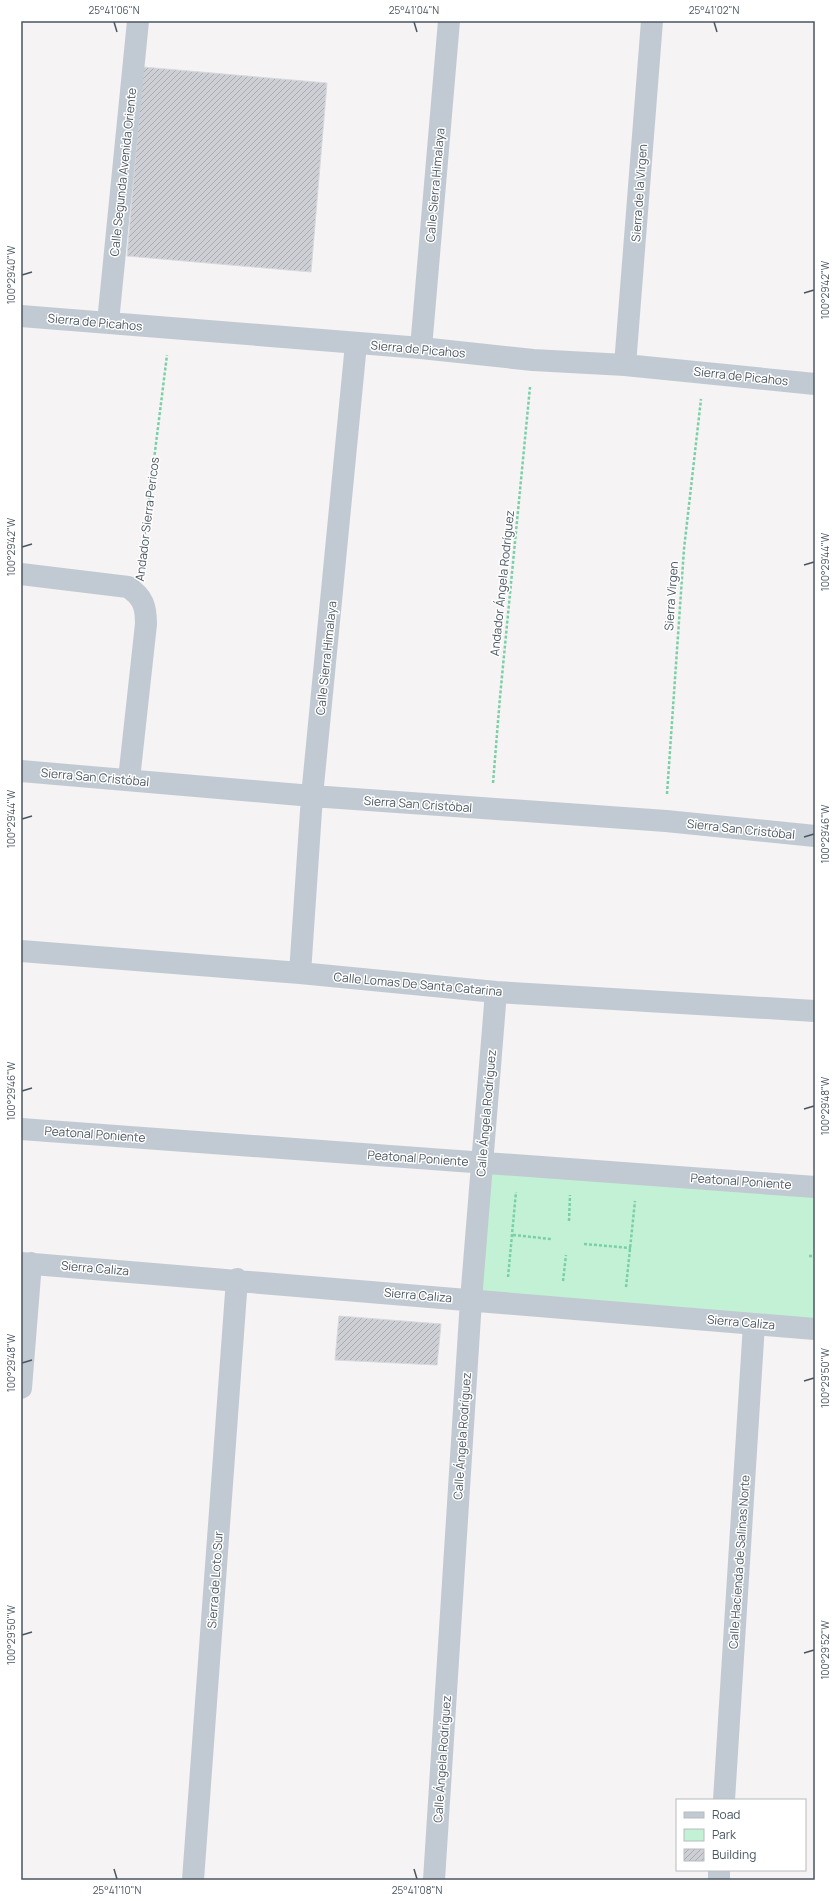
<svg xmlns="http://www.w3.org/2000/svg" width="836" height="1901" viewBox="0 0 836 1901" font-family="Manrope,sans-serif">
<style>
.park{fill:#c3f1d5}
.building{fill:url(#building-hatch);stroke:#d7d9de}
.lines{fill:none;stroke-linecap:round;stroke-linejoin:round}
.path{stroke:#7ad0a6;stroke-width:2.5;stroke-dasharray:3 2;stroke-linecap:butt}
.minor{stroke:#c1cad2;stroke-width:22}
.ticks{fill:none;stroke:#4a5661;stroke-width:1.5}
.labels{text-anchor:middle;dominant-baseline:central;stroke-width:3;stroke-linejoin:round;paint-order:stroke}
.street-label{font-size:12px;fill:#4a5661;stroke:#fff}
.neatline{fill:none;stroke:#4a5661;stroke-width:1.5}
.ticks-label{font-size:10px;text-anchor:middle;fill:#4a5661}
</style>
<defs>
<pattern id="building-hatch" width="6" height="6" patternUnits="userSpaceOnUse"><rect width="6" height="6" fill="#cdcfd5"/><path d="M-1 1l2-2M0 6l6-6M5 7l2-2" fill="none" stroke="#a8abb0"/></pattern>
</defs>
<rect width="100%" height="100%" fill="#f5f3f3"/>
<path class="park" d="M475 1160 815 1187V1333L463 1306Z"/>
<path class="building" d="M143 67 327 83 311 272 127 256Z
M339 1316 441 1324 437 1365 335 1360Z"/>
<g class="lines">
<path class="path" d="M141 564 167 355
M493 783 500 697 530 387
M667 794 684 549 701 399
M569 1221 570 1195
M513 1235 551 1239
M584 1244 631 1248
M809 1256H815
M508 1277 516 1192
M563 1281 566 1255
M626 1287 635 1201"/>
<path class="minor" d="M21 316 421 348 533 360 625 365 815 384
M108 322 138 21
M421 348 449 21
M625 365 652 21
M21 574 128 587C143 597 146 606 146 624L129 779
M21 771 312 796 666 821 815 836
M21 951 300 973 496 992 815 1011
M300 973 312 796 356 344
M21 1129 815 1187
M21 1263 815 1329
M21 1388 31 1263
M724 1800 754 1324
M193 1880 237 1279
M434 1880 471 1300 496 992
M719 1880V1870"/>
</g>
<path class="ticks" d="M114 22 117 32M414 22 417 32M714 22 717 32M22 275 32 272M804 293 814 290M22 547 32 544M804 565 814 562M22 819 32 816M804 837 814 834M22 1091 32 1088M804 1109 814 1106M22 1363 32 1360M804 1381 814 1378M22 1635 32 1632M804 1653 814 1650M114 1869 117 1879M414 1869 417 1879"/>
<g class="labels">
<g class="street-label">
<text transform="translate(123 172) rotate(-84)">Calle Segunda Avenida Oriente</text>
<text transform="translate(435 185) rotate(-85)">Calle Sierra Himalaya</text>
<text transform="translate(639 193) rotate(-86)">Sierra de la Virgen</text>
<text transform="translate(95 322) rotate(5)">Sierra de Picahos</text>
<text transform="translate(418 349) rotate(5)">Sierra de Picahos</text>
<text transform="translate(741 376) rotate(6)">Sierra de Picahos</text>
<text transform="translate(147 519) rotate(-83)">Andador Sierra Pericos</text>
<text transform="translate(502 583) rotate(-84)">Andador Ángela Rodríguez</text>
<text transform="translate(671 596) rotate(-86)">Sierra Virgen</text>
<text transform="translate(326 658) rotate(-84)">Calle Sierra Himalaya</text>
<text transform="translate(95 777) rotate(5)">Sierra San Cristóbal</text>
<text transform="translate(418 804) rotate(4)">Sierra San Cristóbal</text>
<text transform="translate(741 829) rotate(6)">Sierra San Cristóbal</text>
<text transform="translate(418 984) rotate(5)">Calle Lomas De Santa Catarina</text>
<text transform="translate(486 1113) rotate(-85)">Calle Ángela Rodríguez</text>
<text transform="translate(95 1134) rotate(4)">Peatonal Poniente</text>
<text transform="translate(418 1158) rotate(4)">Peatonal Poniente</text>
<text transform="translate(741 1181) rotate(4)">Peatonal Poniente</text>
<text transform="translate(95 1268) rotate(5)">Sierra Caliza</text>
<text transform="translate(418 1295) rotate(5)">Sierra Caliza</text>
<text transform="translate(741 1322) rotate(5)">Sierra Caliza</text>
<text transform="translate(462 1436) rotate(-86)">Calle Ángela Rodríguez</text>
<text transform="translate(739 1562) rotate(-86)">Calle Hacienda de Salinas Norte</text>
<text transform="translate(215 1580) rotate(-86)">Sierra de Loto Sur</text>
<text transform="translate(442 1759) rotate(-86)">Calle Ángela Rodríguez</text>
</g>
</g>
<rect width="836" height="1901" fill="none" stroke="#ffffff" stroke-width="44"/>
<rect x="676" y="1799" width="130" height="72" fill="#ffffff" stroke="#b7bbc0"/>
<rect x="684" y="1812" width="20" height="6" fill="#c1cad2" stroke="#b7bbc0"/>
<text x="712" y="1819" font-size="12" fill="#4a5661">Road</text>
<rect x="684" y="1829" width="20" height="12" fill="#c3f1d5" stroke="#b7bbc0"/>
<text x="712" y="1839" font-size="12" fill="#4a5661">Park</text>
<rect x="684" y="1849" width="20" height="12" fill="url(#building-hatch)" stroke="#b7bbc0"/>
<text x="712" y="1859" font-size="12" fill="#4a5661">Building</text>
<rect x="22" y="22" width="792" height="1857" class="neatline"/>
<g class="ticks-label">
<text x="114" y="14">25°41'06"N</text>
<text x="414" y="14">25°41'04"N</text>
<text x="714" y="14">25°41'02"N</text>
<text transform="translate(11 275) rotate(-90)" y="4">100°29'40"W</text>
<text transform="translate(825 290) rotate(-90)" y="4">100°29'42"W</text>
<text transform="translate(11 547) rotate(-90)" y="4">100°29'42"W</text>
<text transform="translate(825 562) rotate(-90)" y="4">100°29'44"W</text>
<text transform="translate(11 819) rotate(-90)" y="4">100°29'44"W</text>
<text transform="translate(825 834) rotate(-90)" y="4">100°29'46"W</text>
<text transform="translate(11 1091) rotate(-90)" y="4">100°29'46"W</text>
<text transform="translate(825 1106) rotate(-90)" y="4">100°29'48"W</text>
<text transform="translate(11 1363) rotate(-90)" y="4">100°29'48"W</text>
<text transform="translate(825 1378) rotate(-90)" y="4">100°29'50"W</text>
<text transform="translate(11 1635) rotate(-90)" y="4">100°29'50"W</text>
<text transform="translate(825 1650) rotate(-90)" y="4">100°29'52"W</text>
<text x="117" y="1894">25°41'10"N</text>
<text x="417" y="1894">25°41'08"N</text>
</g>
</svg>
